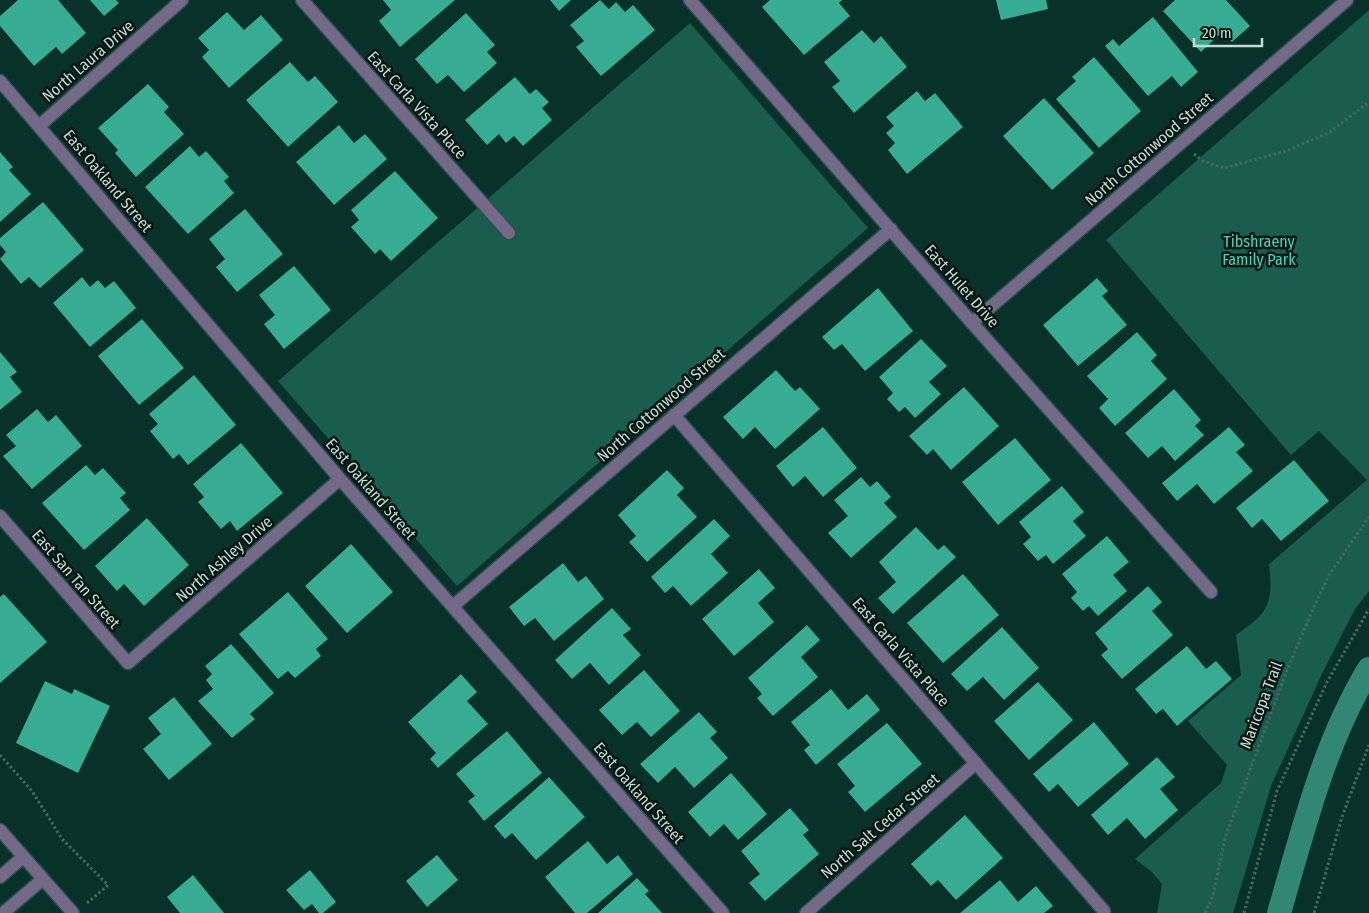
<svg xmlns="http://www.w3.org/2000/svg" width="1369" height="913" viewBox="0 0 1369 913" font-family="'Fira Sans Condensed',sans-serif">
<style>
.green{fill:#185d4e}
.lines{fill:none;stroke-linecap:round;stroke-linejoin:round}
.canal{stroke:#318774;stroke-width:24}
.building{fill:#38ac93}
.minor-casing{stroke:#2a5048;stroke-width:15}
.path{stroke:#44675f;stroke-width:3;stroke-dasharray:2.5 2.5;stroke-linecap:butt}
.minor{stroke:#746988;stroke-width:12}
.labels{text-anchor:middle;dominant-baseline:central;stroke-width:5;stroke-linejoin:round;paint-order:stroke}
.street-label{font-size:16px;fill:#c6dad4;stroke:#061612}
.park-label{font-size:16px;fill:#38dcbc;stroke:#061612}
</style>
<rect width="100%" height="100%" fill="#083229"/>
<path class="green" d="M1369 10V591L1355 609 1321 676 1271 786 1233 913H1157L1162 884 1151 871 1135 859 1221 783 1227 765 1188 721 1241 675 1236 635C1269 612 1273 605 1269 564L1367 480 1319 431 1291 455 1106 240Z
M690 23 868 228 457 586 278 381Z"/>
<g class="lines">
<path class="canal" d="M1279 913C1303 831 1324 743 1369 669"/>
</g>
<path class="building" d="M18 0H58L86 33 62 54 56 47 34 66 0 26V16Z
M90 0H116L119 3 104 16Z
M383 0H455L400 47 379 21 391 10Z
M550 0H571L559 11Z
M600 0 609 9 616 2 625 12 633 5 655 30 601 76 576 47 584 41 570 25Z
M770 0H842L839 3 850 16 804 55 762 7Z
M996 0H1046L1048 9 1001 20Z
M1175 0H1226L1250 26 1232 42 1222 32 1201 52 1163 11Z
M227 12 244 30 261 15 283 40 229 88 202 57 209 50 198 38Z
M466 13 495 45 487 52 497 63 464 92 448 75 437 84 415 59Z
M1153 17 1198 72 1181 87 1172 76 1148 96 1105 46 1113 39 1119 46Z
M862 30 874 43 881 36 907 67 854 113 832 87 840 81 824 62Z
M1094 57 1141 111 1099 148 1056 99 1076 81 1072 77Z
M290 62 308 82 315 76 338 102 288 147 246 100Z
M515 77 530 94 536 89 549 102 542 108 552 120 523 146 514 136 506 143 499 134 487 145 465 120Z
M148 84 169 107 164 112 184 134 136 177 115 153 118 150 98 128Z
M917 91 925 101 935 93 963 127 907 174 888 150 895 143 886 133 894 126 886 117Z
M1044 98 1094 153 1052 190 1003 136Z
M339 125 354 143 365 134 387 159 334 205 296 162Z
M190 146 199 157 206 151 229 177 224 181 234 193 188 234 145 187Z
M0 152 13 167 9 170 31 194 0 222Z
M395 171 438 218 391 261 380 249 375 254 351 227 359 220 351 210Z
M43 202 84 250 40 288 29 277 21 284 0 259 6 252 0 245V238Z
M245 209 283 254 237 292 216 267 225 259 209 239Z
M294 266 331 310 284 349 264 324 275 315 259 295Z
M82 277 90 287 98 280 105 288 114 281 136 308 90 347 53 303Z
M1097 278 1108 291 1102 296 1127 325 1078 366 1043 325Z
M878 288 913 331 865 371 842 344 834 350 822 337Z
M142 319 184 368 139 405 98 356Z
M1137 332 1157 355 1151 361 1167 379 1115 426 1099 408 1108 399 1087 376Z
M921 339 947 366 929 382 941 394 915 418 905 407 899 412 887 399 893 393 879 377Z
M0 352 17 372 10 377 22 392 0 410Z
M776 370 795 391 800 387 820 409 775 449 755 427 743 439 723 417Z
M194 375 236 425 188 465 179 454 173 459 150 431 158 424 149 414Z
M964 387 999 426 951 470 933 449 927 455 909 436Z
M1174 389 1201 420 1195 426 1204 435 1175 461 1162 446 1148 458 1125 433Z
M37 409 48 422 56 415 82 446 32 489 3 456 16 446 6 435Z
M823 427 857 468 823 497 805 476 793 487 776 466Z
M1229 427 1245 445 1236 452 1253 471 1214 504 1197 484 1177 501 1162 483Z
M1015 438 1051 480 998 525 962 482Z
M241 443 283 493 237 531 230 521 221 529 198 502 204 497 193 484Z
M1294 460 1329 501 1281 541 1262 519 1252 528 1236 508Z
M86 465 95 475 103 468 126 493 120 498 130 510 84 550 42 503Z
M667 470 684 488 677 495 697 517 647 562 629 542 636 536 618 515Z
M861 477 870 487 877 481 891 497 884 503 897 517 851 558 828 533 848 516 834 500Z
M1062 486 1084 512 1073 521 1086 536 1053 564 1046 555 1038 561 1023 544 1031 537 1019 522Z
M147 518 189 565 144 606 124 584 117 591 95 566Z
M714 519 730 536 711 554 728 573 691 606 673 586 665 593 651 577Z
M916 527 938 550 944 545 956 557 893 614 878 598 896 582 879 562Z
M1107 536 1129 562 1113 575 1127 591 1098 616 1089 606 1083 611 1071 598 1077 592 1062 574Z
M351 544 393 592 347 633 305 586Z
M563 563 578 582 586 576 604 599 554 641 535 618 524 626 509 607Z
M759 569 775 588 758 603 774 622 734 656 702 619Z
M963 574 999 615 943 663 907 623Z
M1148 586 1162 602 1152 611 1173 635 1122 679 1101 655 1108 649 1095 633Z
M288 592 328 639 316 649 321 656 295 678 288 671 278 679 239 634Z
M4 594 47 642 0 683V597Z
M612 608 631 629 623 635 641 655 609 685 590 663 572 679 555 660Z
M807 625 820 640 801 657 818 677 773 716 757 698 762 694 748 678Z
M1002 627 1039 668 1004 700 983 677 967 691 951 674Z
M231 644 274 693 250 714 255 719 232 738 198 701 213 689 206 680 212 674 205 666Z
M1187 646 1206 669 1216 661 1232 679 1177 726 1163 709 1156 714 1135 689Z
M644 670 680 711 651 737 637 722 622 735 599 710Z
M461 674 477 692 467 701 488 724 438 768 430 759 436 753 408 722Z
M45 681 72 694 74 689 110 706 78 773 16 743Z
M1038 682 1073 720 1029 760 994 721Z
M831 689 848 710 867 694 880 710 816 765 804 750 810 745 791 722Z
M174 697 212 744 169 780 143 749 161 734 148 718Z
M699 712 717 732 710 738 728 758 694 788 675 767 658 783 640 764Z
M1094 722 1129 764 1078 807 1058 784 1049 792 1033 774Z
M887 723 922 764 865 812 848 792 855 786 837 764Z
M507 731 542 773 484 821 468 801 475 796 456 774Z
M1157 757 1175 777 1160 789 1178 810 1145 839 1127 818 1108 835 1091 815Z
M731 773 767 814 738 840 724 824 710 837 688 812Z
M549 777 585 817 536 860 512 833 505 839 494 826Z
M790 808 809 830 803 835 819 854 765 901 749 883 760 874 741 851Z
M965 815 1003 858 956 900 938 880 931 886 911 864Z
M588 841 607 864 618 855 633 874 587 913H575L545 877Z
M437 855 458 880 427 907 406 881Z
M310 870 336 902 323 913H319L312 904 304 910 286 890Z
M193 875 224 913H180L167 897Z
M637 878 649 891 645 894 662 913H598Z
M1000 880 1018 902 1036 886 1053 906 1044 913H960Z"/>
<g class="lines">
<g class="minor-casing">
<path id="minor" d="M302 0 509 233
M690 0 972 323 1211 592
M0 81 340 479 723 913
M39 126 182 0
M972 323 1347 0
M674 415 1104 911
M0 516 128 663 340 479
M453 606 891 229
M0 830 73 913
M0 877 23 857
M3 913 43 879
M806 913 976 763"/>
</g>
<path class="path" d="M1194 154 1203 161 1224 168 1286 151 1330 132 1369 102
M0 755 32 791 62 839 108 885 86 904
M1205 913 1213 895 1225 838 1285 675 1312 611 1329 575 1369 517
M1244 913 1277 791 1327 682 1369 609
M1314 913 1342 817 1369 745"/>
<use href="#minor" class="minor"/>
</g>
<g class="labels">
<g class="street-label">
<text transform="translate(88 61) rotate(-41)">North Laura Drive</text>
<text transform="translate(417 105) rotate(48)">East Carla Vista Place</text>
<text transform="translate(1149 149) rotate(-41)">North Cottonwood Street</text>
<text transform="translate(108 181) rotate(50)">East Oakland Street</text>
<text transform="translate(962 286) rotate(49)">East Hulet Drive</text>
<text transform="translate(661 405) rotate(-41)">North Cottonwood Street</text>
<text transform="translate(371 489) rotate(49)">East Oakland Street</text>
<text transform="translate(224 559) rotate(-41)">North Ashley Drive</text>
<text transform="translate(76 579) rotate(49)">East San Tan Street</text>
<text transform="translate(901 652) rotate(49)">East Carla Vista Place</text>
<text transform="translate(1261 705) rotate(-69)">Maricopa Trail</text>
<text transform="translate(639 793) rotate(49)">East Oakland Street</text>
<text transform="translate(880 826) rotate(-41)">North Salt Cedar Street</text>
</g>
<g class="park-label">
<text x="1259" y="241">Tibshraeny<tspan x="1259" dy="18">Family Park</tspan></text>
</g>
</g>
<path d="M1194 38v8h68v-8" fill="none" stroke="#c6dad4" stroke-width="2.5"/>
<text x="1202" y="38" font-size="15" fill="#c6dad4" stroke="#061612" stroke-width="4" paint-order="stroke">20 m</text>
</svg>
